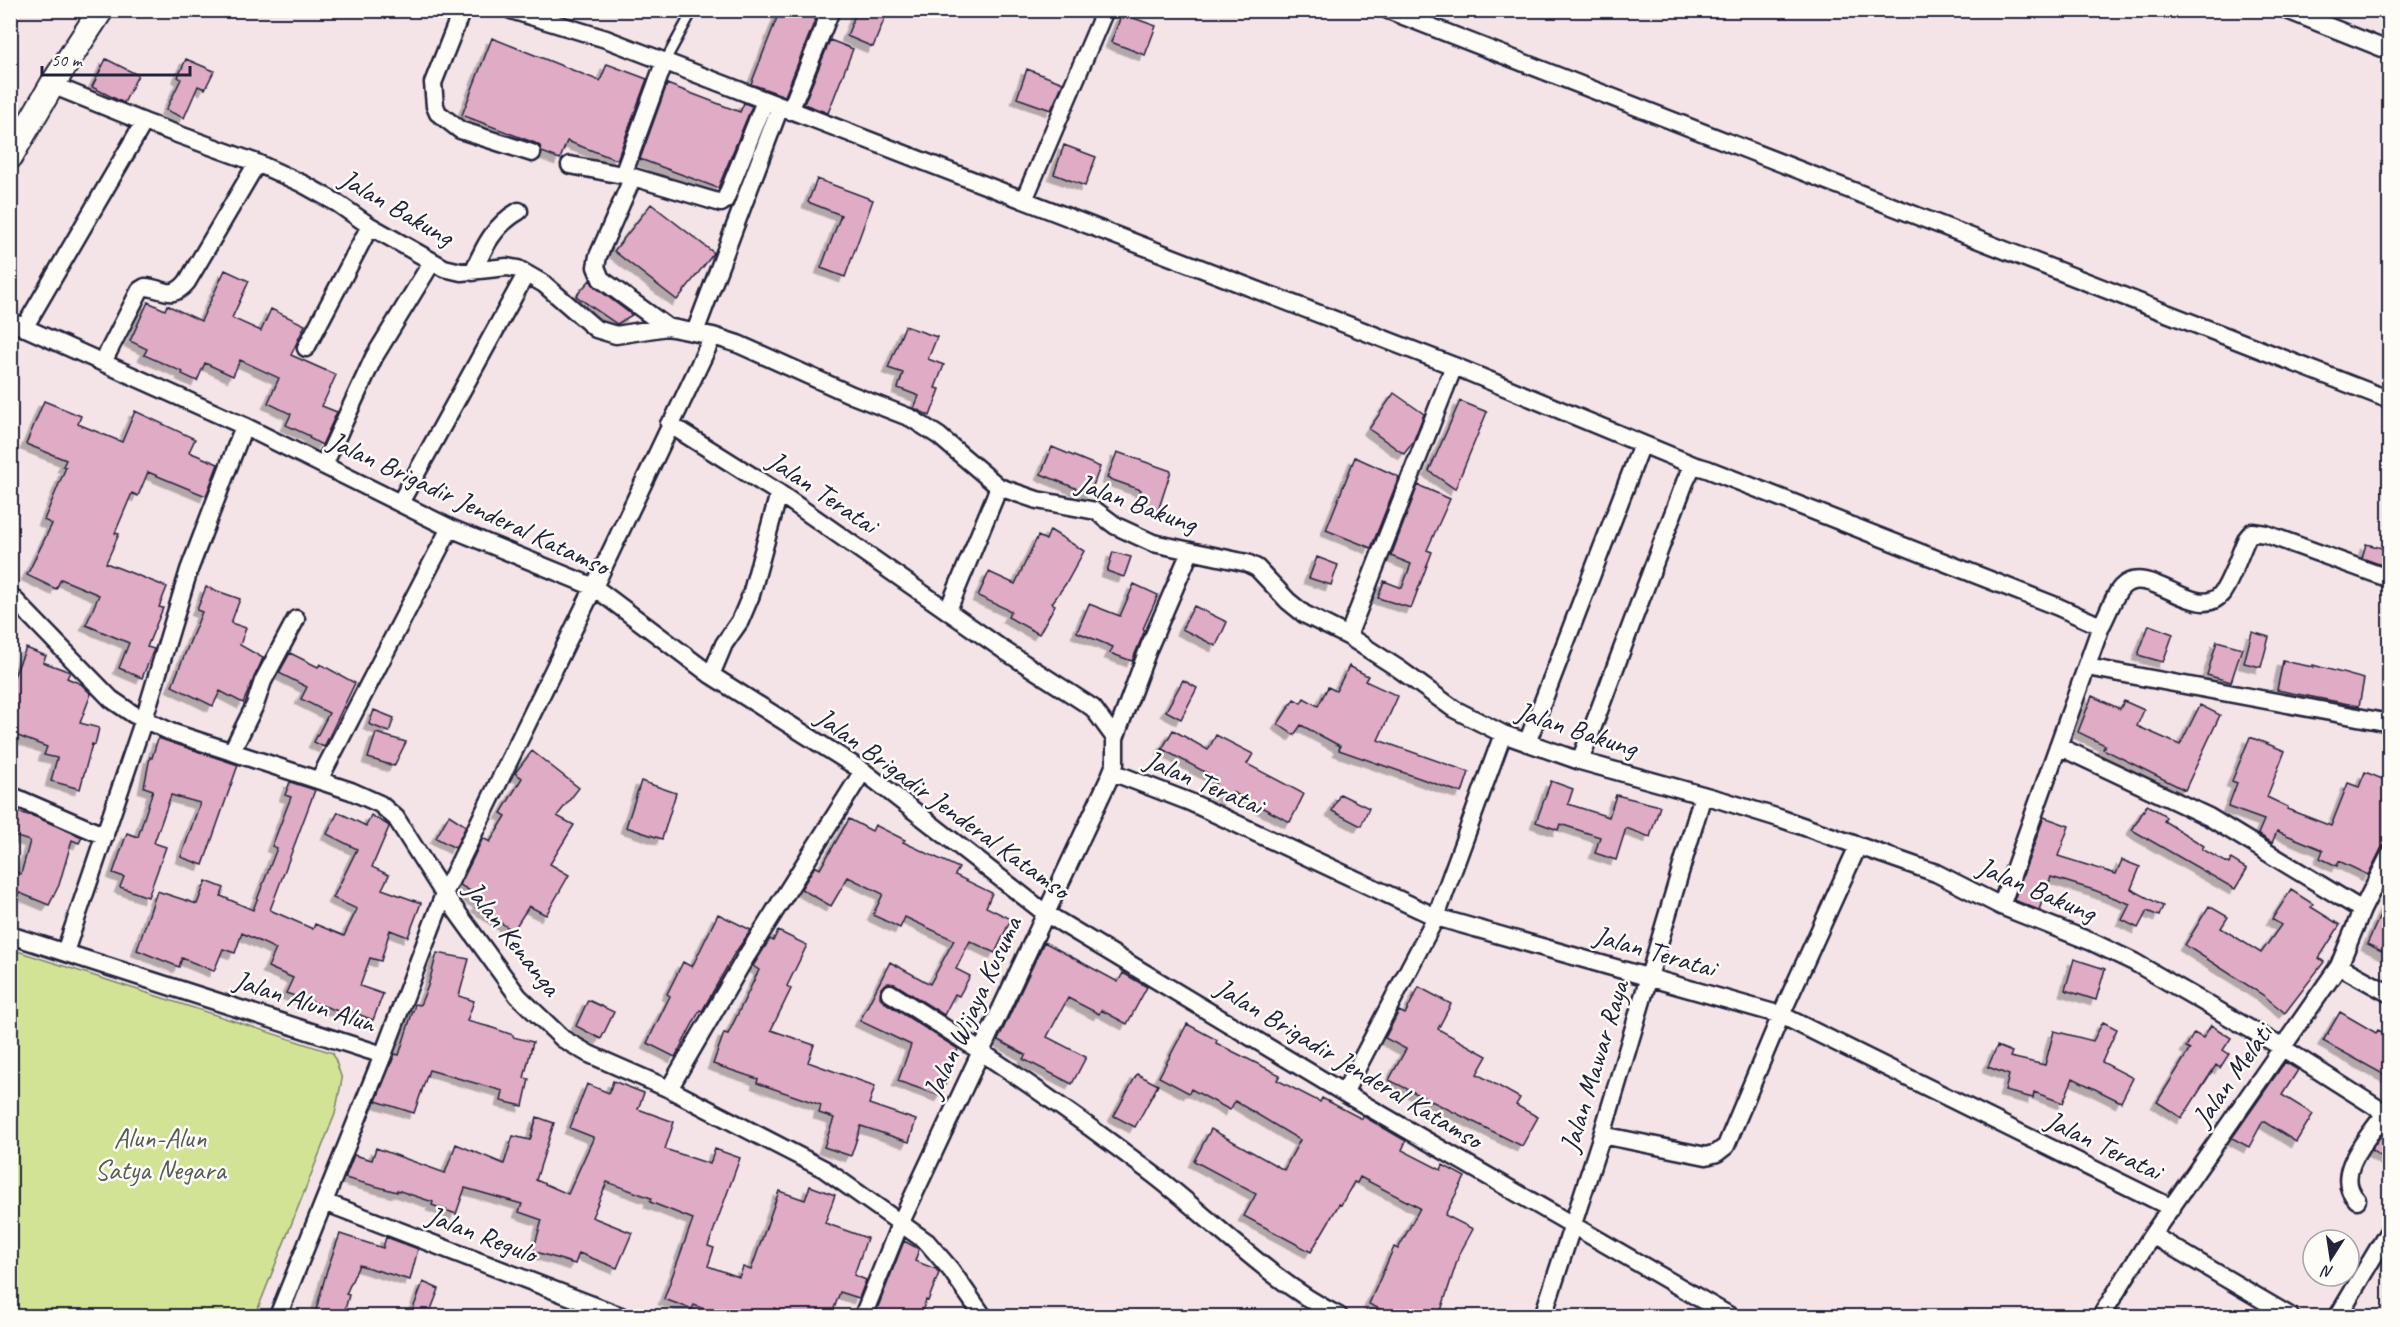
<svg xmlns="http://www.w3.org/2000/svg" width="2400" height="1327" viewBox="0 0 2400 1327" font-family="Caveat,sans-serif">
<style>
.green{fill:#d3e396;stroke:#7a8268;stroke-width:1.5}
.building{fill:#e0abc4;stroke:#22223b;stroke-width:1.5;filter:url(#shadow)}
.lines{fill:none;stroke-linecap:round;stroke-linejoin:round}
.lane-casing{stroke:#22223b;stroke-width:13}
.street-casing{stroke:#22223b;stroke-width:21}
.secondary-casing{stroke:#22223b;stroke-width:28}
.lane{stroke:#fdfcf7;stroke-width:8}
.street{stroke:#fdfcf7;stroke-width:16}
.secondary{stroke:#fdfcf7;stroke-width:24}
.labels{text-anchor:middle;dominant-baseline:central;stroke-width:5;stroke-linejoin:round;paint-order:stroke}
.street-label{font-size:28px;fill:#22223b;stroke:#fdfcf7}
.park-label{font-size:28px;fill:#575c56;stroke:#fdfcf7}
</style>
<defs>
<filter id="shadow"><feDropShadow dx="-5.5" dy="5.5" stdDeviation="0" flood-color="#0004"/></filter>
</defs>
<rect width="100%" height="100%" fill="#f4e4e8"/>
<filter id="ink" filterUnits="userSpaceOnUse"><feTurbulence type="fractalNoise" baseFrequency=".0167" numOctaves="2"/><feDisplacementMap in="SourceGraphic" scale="12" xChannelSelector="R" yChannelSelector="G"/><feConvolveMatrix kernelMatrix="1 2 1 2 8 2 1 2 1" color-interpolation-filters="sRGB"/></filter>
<g filter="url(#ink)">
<path class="green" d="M11 949 333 1053 342 1079 335 1114 255 1316H27L11 1311Z"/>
<path class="building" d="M780 10H819L785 96 751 84Z
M857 10H888L873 47 847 36Z
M1122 14 1156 26 1145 55 1111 42Z
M492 38 600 81 607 64 647 79 617 160 567 141 560 159 542 152 540 146 535 143 462 115Z
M830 40 853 49 828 113 804 104Z
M106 59 138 75 124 103 92 87Z
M186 59 214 71 205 89 198 86 184 118 166 110 181 79 178 77Z
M1027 69 1063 83 1051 110 1017 98Z
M667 84 740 112 744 103 752 106 718 188 640 159Z
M1064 145 1096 157 1085 186 1054 174Z
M817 179 873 200 845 277 821 268 841 215 808 202Z
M651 204 714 253 677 300 614 251Z
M225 270 249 281 232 318 261 331 271 309 305 325 291 355 336 375 322 406 337 412 322 445 309 438 310 436 286 425 291 414 268 403 279 378 240 360 233 376 205 363 197 381 182 374 183 372 144 355 147 349 130 341 148 302 165 310 167 305 201 321Z
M590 280 595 287 632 315 617 324 576 296Z
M905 326 937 337 928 359 944 365 935 388 940 389 930 416 914 408 919 396 898 388 903 373 888 368Z
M1394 393 1424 414 1413 442 1404 454 1369 429Z
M44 401 81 416 78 424 122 442 135 411 195 439 189 452 218 464 206 496 148 472 138 496 132 493 115 533 119 534 106 563 167 587 159 607 163 608 147 647 154 649 142 678 119 668 129 643 86 625 99 595 61 579 56 589 27 575 52 524 44 520 66 467 63 466 66 460 26 444Z
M1460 401 1487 412 1455 489 1429 471Z
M1052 447 1100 467 1090 494 1041 474Z
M1117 452 1171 471 1158 511 1137 504 1141 490 1107 478Z
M1355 457 1399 477 1371 548 1326 530Z
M1418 485 1450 499 1427 550 1432 552 1411 608 1378 598 1384 581 1402 588 1411 564 1391 556Z
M1050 530 1084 551 1067 582 1052 603 1055 605 1039 634 1008 617 1011 611 978 596 989 572 1015 584 1038 536 1046 540Z
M2366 544 2390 550V568L2362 558Z
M1113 552 1131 557 1124 577 1107 571Z
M1317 557 1338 565 1331 585 1309 578Z
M1134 584 1158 595 1143 629 1145 630 1132 661 1110 653 1113 647 1077 632 1089 604 1120 616Z
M206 587 240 599 231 623 246 628 240 645 263 658 243 703 220 691 213 706 172 686 202 612 197 610Z
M1194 606 1227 622 1216 646 1182 629Z
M2149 625 2173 634 2163 662 2138 655Z
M2252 632 2269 637 2261 667 2244 663Z
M2217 641 2242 648 2231 682 2207 675Z
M26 648 46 656 43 662 70 672 67 678 81 684 91 694 80 723 99 728 95 745 92 744 80 789 51 781 57 758 44 755 47 747 10 733V686Z
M290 653 318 667 320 664 355 683 324 747 314 742 329 713 301 699 307 687 279 673Z
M2283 661 2313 667V665L2364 679 2359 706 2277 690Z
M1349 666 1368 676 1365 681 1398 696 1378 740 1469 772 1462 793 1339 750 1340 746 1301 725 1294 735 1278 724 1294 699 1301 703 1304 698 1318 706 1328 687 1336 691Z
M1183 680 1197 688 1181 719 1166 711Z
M2092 696 2120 709 2124 701 2144 710 2137 726 2180 745 2200 705 2220 715 2185 790 2103 749 2105 745 2078 732Z
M374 710 394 718 389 732 369 724Z
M1173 730 1208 750 1216 735 1253 754 1247 764 1304 794 1290 822 1232 792 1228 799 1212 790 1218 779 1162 749Z
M376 733 406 742 394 766 368 758Z
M2250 737 2285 751 2267 797 2288 807 2287 809 2331 826 2348 783 2359 787 2365 772 2390 782V837L2381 849 2368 875 2339 861 2337 866 2320 858 2323 850 2277 831 2272 843 2258 834 2264 820 2228 807 2237 783 2232 781Z
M158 738 238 765 203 865 181 857 200 803 171 795 154 843 166 847 148 897 120 887 124 877 113 873 127 833 138 837 153 790 144 787 150 757 152 758Z
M532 751 579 788 557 816 574 825 550 864 569 875 546 915 529 906 513 931 477 906 480 903 469 896 472 892 460 885 483 838 490 842 506 816 501 813 522 778 515 773Z
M641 781 676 793 662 839 626 827Z
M1551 781 1573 789 1568 804 1609 817 1616 795 1660 806 1650 837 1626 828 1616 860 1595 853 1600 837 1560 824 1558 830 1536 822Z
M290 782 315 790 270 910 313 929 315 924 344 936 357 909 333 898 357 849 327 834 338 812 366 826 371 815 388 825 389 827 372 867 389 875 382 889 421 903 408 937 390 930 381 961 370 958 360 986 383 994 373 1020 345 1009 344 1013 286 993 293 978 268 967 276 949 242 933 235 953 223 949 214 971 182 958 179 967 137 950 157 891 197 904 206 881 224 888 221 896 253 910 277 848 272 846 291 797 285 795Z
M1340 794 1369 808 1361 826 1332 811Z
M2147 805 2163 814 2166 818 2164 821 2204 846 2202 849 2229 864 2231 859 2247 869 2235 889 2132 830Z
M10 810 36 817 82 837 79 843 72 840 59 885 49 905 10 889V870L21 874 30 841 10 835Z
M449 815 466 826 455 848 436 838Z
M2044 817 2069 826 2058 856 2116 874 2122 860 2140 867 2131 889 2163 906 2159 916 2147 911 2138 928 2122 920 2130 904 2094 890 2051 877 2039 910 2014 900Z
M849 819 872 831 875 825 905 840 903 842 959 868 955 875 992 893 986 907 1011 919 995 953 970 941 956 969 970 976 959 996 955 994 944 1015 895 984 886 983 881 988 880 997 884 1002 958 1049 941 1096 898 1081 911 1045 860 1021 890 962 930 984 954 940 905 917 900 928 873 915 883 894 848 877 831 906 801 889 815 866 820 869Z
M2291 890 2313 904 2311 907 2340 925 2319 958 2324 962 2285 1013 2263 995 2185 945 2209 906 2228 917 2221 928 2261 953 2281 925 2272 919Z
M2390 894V955L2367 944Z
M718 914 751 930 733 956 702 1011 700 1010 675 1057 647 1043 670 996 667 994 683 962 692 967Z
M778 931 807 945 787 986 791 989 771 1030 814 1045 808 1062 875 1086 869 1104 916 1120 909 1142 861 1126 851 1156 824 1147 834 1118 819 1113 821 1105 757 1083 758 1079 713 1064 724 1033 728 1034 759 970 753 966 770 939 773 941Z
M1044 942 1118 982 1123 973 1147 987 1127 1024 1101 1010 1099 1014 1068 998 1047 1037 1086 1057 1072 1084 1023 1059 1026 1055 998 1040Z
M437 953 469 959 459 996 474 1001 467 1021 490 1027 513 1035V1037L533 1042 524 1078 529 1079 523 1106 501 1101 503 1091 429 1070 414 1113 376 1101 395 1054 399 1055 415 1004 420 1005 428 986Z
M2074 959 2105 969 2096 1000 2065 990Z
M1419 987 1451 1004 1438 1029 1487 1056 1477 1074 1520 1098 1516 1105 1538 1117 1522 1146 1389 1080 1406 1049 1385 1038 1399 1011 1405 1014Z
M588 1000 614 1012 601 1039 576 1026Z
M2340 1012 2376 1033 2378 1030 2390 1036V1078L2323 1041Z
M2103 1022 2117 1029 2102 1062 2133 1078 2121 1102 2073 1078 2063 1103 2034 1092 2033 1098 2005 1091 2009 1075 1988 1067 1997 1046 2012 1052 2010 1057 2045 1065 2054 1031 2093 1041Z
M1187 1024 1217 1040 1216 1043 1280 1075 1277 1080 1320 1102 1322 1098 1362 1119 1363 1116 1406 1141 1402 1150 1441 1170 1443 1165 1465 1177 1445 1215 1473 1229 1459 1255 1439 1317H1397L1369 1304 1394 1247 1398 1249 1420 1208 1360 1177 1357 1183 1354 1182 1341 1205 1339 1204 1311 1252 1244 1216 1256 1194 1194 1161 1211 1129 1284 1170 1300 1140 1235 1101 1230 1110 1191 1089 1189 1093 1159 1077Z
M2211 1025 2231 1038 2223 1050 2229 1054 2220 1068 2216 1065 2182 1118 2157 1102 2190 1049 2186 1047 2194 1033 2203 1038Z
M2285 1062 2298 1070 2282 1095 2313 1114 2296 1142 2263 1121 2249 1147 2232 1138Z
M1137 1074 1158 1085 1135 1127 1114 1116Z
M613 1081 644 1093 638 1109 674 1122 665 1149 710 1164 715 1149 740 1158 708 1246 714 1248 708 1266 739 1277 743 1267 751 1270 779 1191 805 1200 810 1186 835 1195 825 1223 867 1238 854 1275 866 1280 859 1298 840 1292 831 1317H797L774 1308 771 1317H724L694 1305 692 1309 664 1299 693 1219 650 1202 651 1198 607 1182 592 1217 632 1233 617 1268 579 1253 575 1264 533 1251 542 1220 519 1212 522 1204 465 1188 456 1214 432 1205 433 1202 397 1190V1192L345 1178 354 1155 372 1160 376 1148 445 1173 456 1144 504 1164 513 1136 530 1140 537 1117 554 1123 536 1180 568 1194 593 1139V1137L570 1128 587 1084 609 1093Z
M2383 1133 2390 1138V1162L2371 1150Z
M340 1234 383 1248 386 1237 418 1249 410 1280 359 1265 346 1294 349 1295 343 1317H314L327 1270Z
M904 1241 919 1249 915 1261 936 1269 939 1273 928 1301 926 1300 920 1317H874Z
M423 1282 439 1289 428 1317H410Z"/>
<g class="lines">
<g class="lane-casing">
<path id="lane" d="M664 63 693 10"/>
</g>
<g class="street-casing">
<path id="street" d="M462 10 433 83 435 106 438 113 460 130 532 153
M511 10 606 39 723 84 1454 366 1693 465
M1388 10 2390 400
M2287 10 2390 51
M52 85 144 122 257 163 303 184 337 203 370 226 444 268 461 272 507 267 518 269 544 284 596 329 616 335 667 327 713 336 738 344 852 395 911 418 939 436 999 487 1037 500 1096 511 1116 526 1153 543 1247 563 1257 568 1288 601 1304 614 1348 636 1399 669 1454 709 1503 734 1580 761 1724 801 1782 819 1936 873 2001 906 2092 942 2134 962 2283 1048 2390 1116
M790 111 831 10
M570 165 633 177
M623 175 664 63
M1024 200 1105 10
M473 272C484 247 494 225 519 211
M10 321 244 426 450 528 594 587 711 675 863 771 1045 913 1344 1093 1730 1316
M667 327 601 279 596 267 598 256 633 177 721 203 725 200 765 101
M24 328 144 122
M695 332 780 107
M306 348 370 226
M103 362 140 290 145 287C164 288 171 301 187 282L257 163
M669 424 779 493 1005 651 1093 708 1115 738
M324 465 374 357 432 262
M400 503 526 274
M10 595 111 699 133 714 171 732 351 791 380 804 396 818 444 894 518 996 563 1039 589 1054 669 1089 824 1169 927 1242 951 1270 983 1316
M948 610 999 487
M2101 626C2107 616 2115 592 2123 586 2149 562 2198 624 2222 593 2231 581 2240 553 2247 538L2252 532 2266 534 2390 579
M1348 636 1454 366
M2087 667 2390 723
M711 675 724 644 740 621 751 595 779 493
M1527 743 1642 444
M2058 746 2209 817 2362 910
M232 751 255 705 263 681 296 619
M1580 761 1685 482 1693 465 1707 469 2056 606 2101 626 2001 906
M1112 772 1190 802 1436 917 1781 1015 2172 1208
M319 780 450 528
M10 795 105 836
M10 935 383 1055
M65 952 144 719 189 570 244 426
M2339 966 2390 994
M890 993C981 1050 1069 1110 1154 1175 1215 1222 1270 1281 1339 1316
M669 1089 744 960 863 771
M1344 1093 1436 917 1503 734
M1602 1135 1706 1156 1717 1153 1726 1146 1781 1015 1858 846
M2357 1200C2331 1174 2370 1136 2385 1113
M324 1202 621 1316
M2152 1235 2290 1316
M278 1316 383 1055 444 894 594 587 713 336
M863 1316 900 1224 1108 781 1115 764V738L1149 647 1190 552
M1543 1316 1602 1135 1703 795
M2101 1316 2152 1235 2339 966 2362 910 2390 854
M2338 1316 2390 1229"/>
</g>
<g class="secondary-casing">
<path id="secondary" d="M10 157 52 85 101 10"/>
</g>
<use href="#lane" class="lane"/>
<use href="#street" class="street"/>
<use href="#secondary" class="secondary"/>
</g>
</g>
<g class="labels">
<g class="street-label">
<text transform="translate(397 207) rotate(30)">Jalan Bakung</text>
<text transform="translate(823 492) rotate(34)">Jalan Teratai</text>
<text transform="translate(469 503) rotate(25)">Jalan Brigadir Jenderal Katamso</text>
<text transform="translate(1137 503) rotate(20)">Jalan Bakung</text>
<text transform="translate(1577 729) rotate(18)">Jalan Bakung</text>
<text transform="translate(1204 782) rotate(23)">Jalan Teratai</text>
<text transform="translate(943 803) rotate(36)">Jalan Brigadir Jenderal Katamso</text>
<text transform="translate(2037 889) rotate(23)">Jalan Bakung</text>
<text transform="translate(513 938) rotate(52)">Jalan Kenanga</text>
<text transform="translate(1655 951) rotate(16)">Jalan Teratai</text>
<text transform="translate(305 1001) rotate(18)">Jalan Alun Alun</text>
<text transform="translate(972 1007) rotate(-65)">Jalan Wijaya Kusuma</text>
<text transform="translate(1349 1063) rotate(31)">Jalan Brigadir Jenderal Katamso</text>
<text transform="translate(1594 1066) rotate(-73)">Jalan Mawar Raya</text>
<text transform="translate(2232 1075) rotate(-55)">Jalan Melati</text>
<text transform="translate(2104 1145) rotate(26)">Jalan Teratai</text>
<text transform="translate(482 1234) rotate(21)">Jalan Regulo</text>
</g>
<g class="park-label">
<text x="160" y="1137">Alun-Alun<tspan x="160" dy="32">Satya Negara</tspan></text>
</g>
</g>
<rect width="2400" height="1327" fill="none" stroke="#fdfcf7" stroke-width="36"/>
<rect x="18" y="18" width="2364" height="1291" fill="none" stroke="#22223b" stroke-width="2" filter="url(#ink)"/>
<g transform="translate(2331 1258) rotate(192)"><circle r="28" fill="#fdfcf7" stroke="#a5a5ac" stroke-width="1.5"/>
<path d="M0-4.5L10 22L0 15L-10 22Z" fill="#22223b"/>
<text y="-9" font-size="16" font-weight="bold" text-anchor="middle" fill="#22223b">N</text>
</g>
<path d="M42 66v9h148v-9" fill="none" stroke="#22223b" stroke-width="3"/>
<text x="51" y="66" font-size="18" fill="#22223b" stroke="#fdfcf7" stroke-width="4.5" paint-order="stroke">50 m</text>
</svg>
